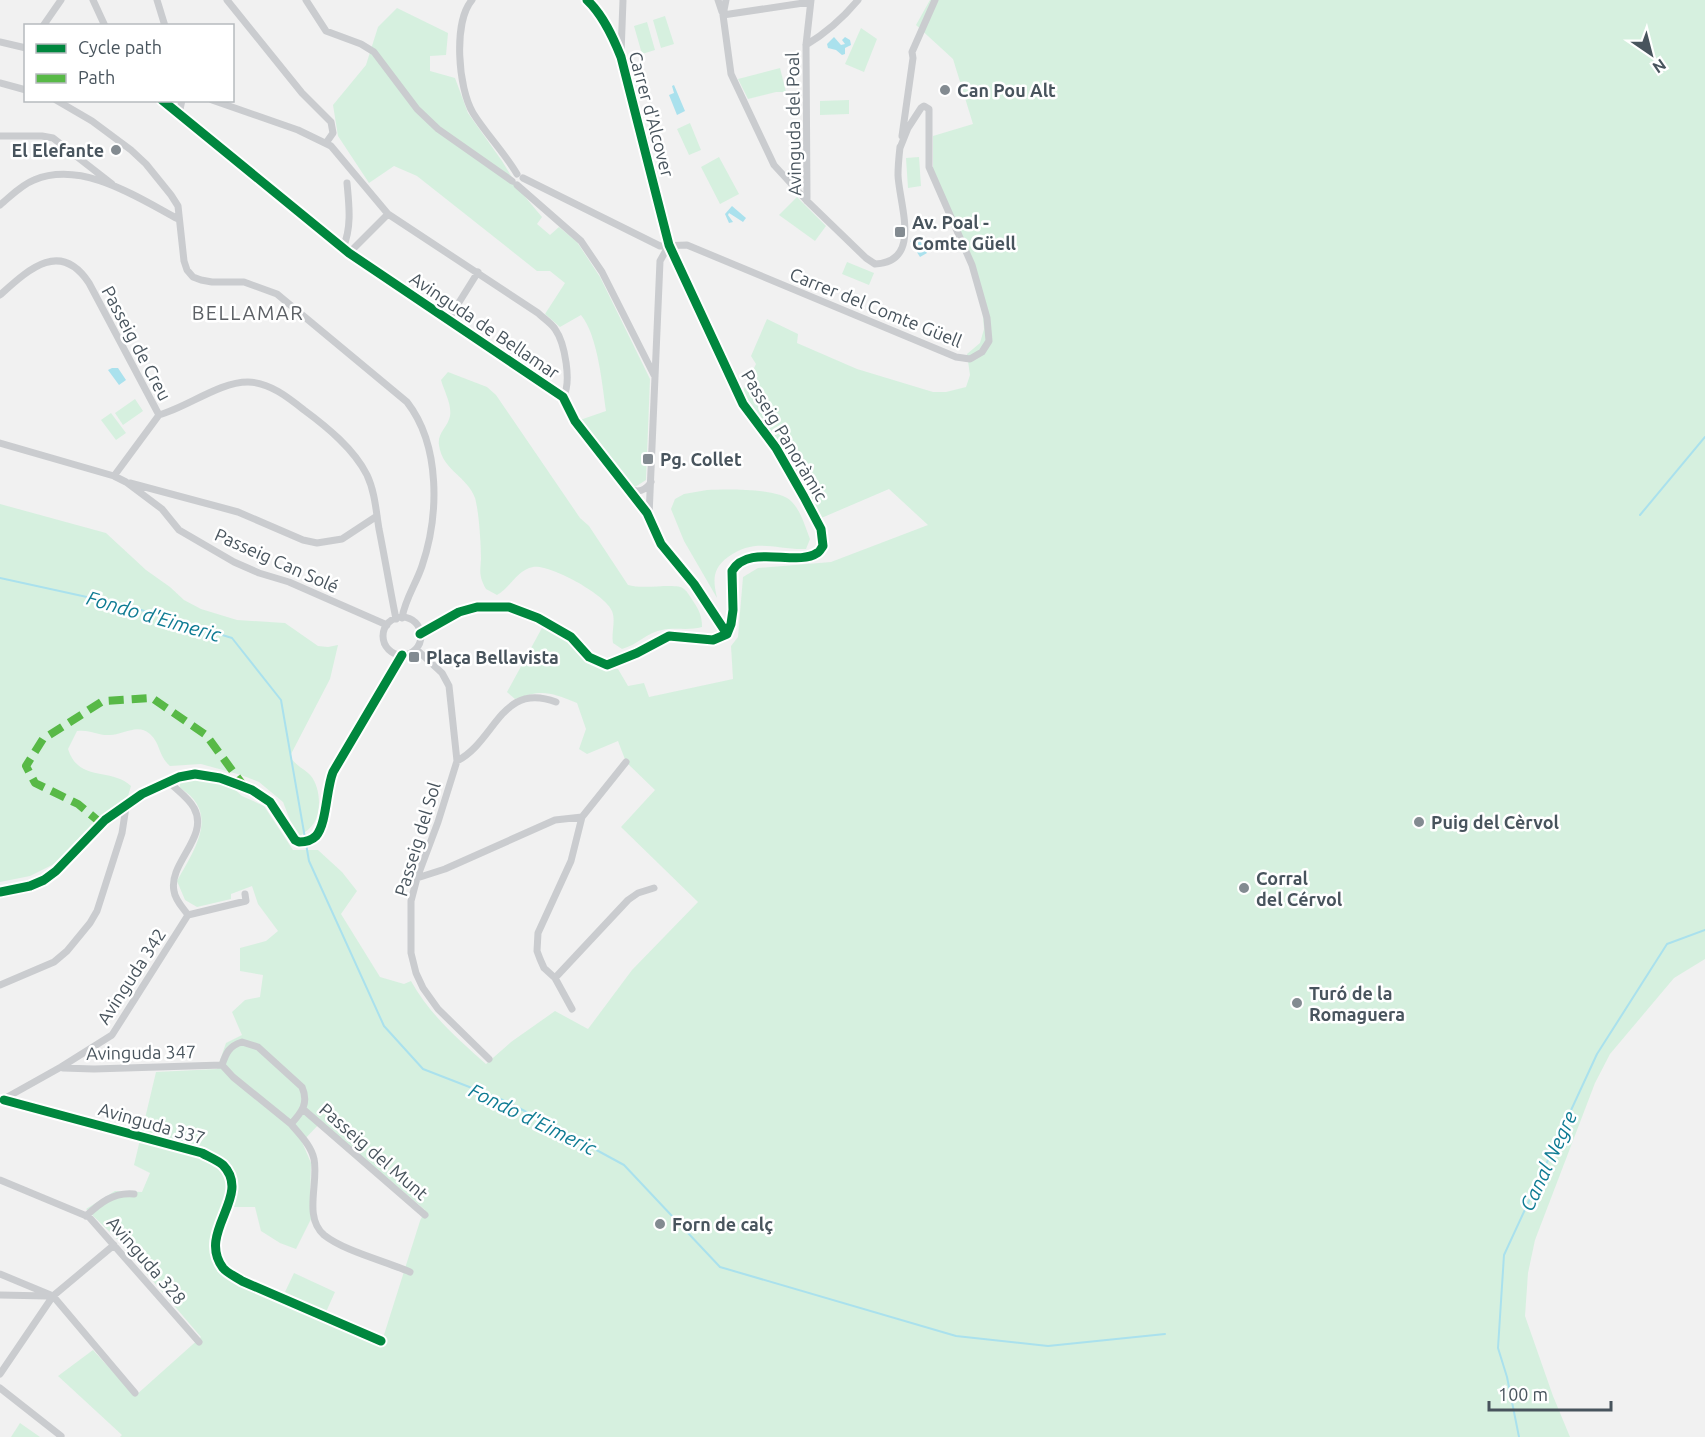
<svg xmlns="http://www.w3.org/2000/svg" width="1705" height="1437" viewBox="0 0 1705 1437" font-family="Ubuntu,sans-serif">
<style>
.green{fill:#d6f0df;fill-rule:evenodd}
.water{fill:#aae1ed}
.lines{fill:none;stroke-linecap:round;stroke-linejoin:round}
.stream{stroke:#aae1ed;stroke-width:2}
.street{stroke:#cacccf;stroke-width:7}
.quiet{stroke:#58b947;stroke-width:8;stroke-dasharray:15 8;stroke-linecap:butt}
.cycleway-casing{stroke:#fff;stroke-width:13}
.cycleway{stroke:#00873e;stroke-width:9}
.poi-dot{fill:#838b91;stroke:#fff;stroke-width:2}
.labels{text-anchor:middle;dominant-baseline:central;stroke-width:5;stroke-linejoin:round;paint-order:stroke}
.poi-label{font-size:18px;font-weight:bold;fill:#48545d;stroke:#fff;text-anchor:start}
.street-label{font-size:18px;fill:#48545d;stroke:#fff}
.neighbourhood-label{font-size:20px;letter-spacing:1.5px;fill:#5c6065;stroke:#fff}
.water-label{font-size:20px;font-style:italic;fill:#0e7b93;stroke:#fff}
</style>
<rect width="100%" height="100%" fill="#f1f1f1"/>
<path class="green" d="M930 0H1705V959L1674 978 1610 1054 1595 1083 1535 1240 1528 1273 1525 1316 1553 1396 1570 1437H120L122 1435 58 1376 93 1350 135 1396 201 1337 117 1239 86 1209 115 1191 142 1192 150 1173 134 1165 156 1072 217 1069 226 1043 242 1035 232 1012 245 1000 260 997 263 975 240 971V948L266 941 278 931 258 904 252 886 231 894V899L197 907 185 900 177 881C194 850 221 813 180 788V781L195 777 231 786 242 796 264 806 293 850H318L342 872 357 891 341 914 380 977 404 984 411 981C430 1015 458 1039 486 1064L511 1042 555 1011 588 1029 632 970 698 902 621 827 655 790 626 762 618 741 587 754 579 749 586 729 577 703C550 692 543 689 515 699L507 692 543 626C550 630 557 633 564 638 583 652 594 667 618 669L628 686 644 683 649 697 733 679 731 646 738 637 743 577 758 568 831 562 928 525 889 489 819 519C798 475 769 436 740 397L756 364 751 356 767 319 798 334 797 343 857 369 933 392H946L966 387 970 375 967 354 980 343 984 329 980 282 933 170V136L973 124 953 59 916 25ZM321 1122 425 1210 420 1221 383 1338 374 1345 246 1285 227 1268 217 1246 232 1207H255L261 1231 280 1243 296 1249 312 1217 310 1197 311 1163 302 1142Z
M397 8 448 33 446 55 430 56V71L455 78 468 113 502 161 521 192 542 217 537 224 550 235 559 227 577 242 600 277 650 379 646 480 635 487 630 485 580 420 606 411C602 384 598 336 581 315L560 327 545 314 565 283 550 271H537L417 176 394 166 369 183 338 136 333 105 366 65 378 27Z
M665 16 674 44 661 48 653 20Z
M647 22 655 50 642 54 634 26Z
M861 28 877 39 864 72 845 64Z
M780 68 786 92H776L748 99 738 79Z
M849 100V114L820 115V101Z
M690 123 701 150 689 155 677 129Z
M719 157 739 194 720 204 701 167Z
M919 157 921 186 908 188 906 158Z
M797 197 826 226 815 241 779 215Z
M847 262 874 273 869 285 842 274Z
M448 372 487 387 496 395 580 518 589 526 628 585C645 590 677 582 684 589 688 592 690 597 693 601 699 610 702 616 702 627 688 631 675 627 662 630 648 632 637 645 622 649L613 643C611 633 616 621 612 611 606 595 550 564 533 567 517 570 510 588 497 595L486 589C479 576 480 573 481 559 481 544 479 512 475 498 468 477 442 470 439 445 437 433 448 427 450 416 452 404 444 391 441 380Z
M135 399 143 411 123 425 115 413Z
M111 413 126 433 116 440 101 420Z
M707 490C726 489 778 488 791 501 801 511 805 526 810 539L806 549C775 550 756 537 728 557 712 569 713 580 717 598L684 541 671 509 675 499 684 494Z
M0 504 106 533 146 570 170 587 184 600 201 609 237 620 285 623 318 646 328 647 338 645 330 679 290 756C295 766 304 768 311 776 320 787 322 810 314 823 311 828 305 832 300 836L290 820 283 802 259 782 241 775 201 764 170 766C158 756 161 744 150 734 137 723 124 735 110 735 98 736 91 729 77 731L68 749C79 783 111 767 131 786L128 796 110 809 58 862 30 876 0 882Z
M294 1273 335 1292 326 1312 285 1292Z
M20 1423 40 1437H11Z"/>
<path class="water" d="M834 37 841 45 845 44 842 40 845 37 850 40 851 45 845 48V54L842 55 836 50 828 48 827 44Z
M674 85 685 111 677 115 669 95 674 93 672 86Z
M732 206 746 218 743 222 729 213 728 215 733 222 729 223 725 214Z
M918 237 927 253 920 257 910 241Z
M112 368H118L126 380 119 385 108 370Z"/>
<g class="lines">
<path class="stream" d="M1640 515 1705 437
M0 578 128 606 232 638 281 700 309 861 384 1026 423 1069 508 1102 624 1165 720 1267 956 1336 1048 1346 1165 1334
M1519 1437 1507 1377 1498 1348 1504 1255 1597 1054 1667 944 1705 930"/>
<path class="street" d="M93 0 105 26
M157 0 165 26
M227 0 302 93 331 122 333 133 326 143
M306 0 326 31 361 44 374 52 417 109 438 129 512 181
M472 0C453 22 458 88 473 113 486 134 504 152 517 174
M718 0 722 12
M726 0 723 15 731 74 774 165 807 201 866 258 875 264C923 262 899 204 898 175 898 166 899 156 900 147
M723 15 810 2
M43 26 61 0
M0 42 26 48
M806 45C826 33 843 18 858 0
M621 54 623 0
M0 83 26 90
M56 100 92 121 131 150 146 164 171 195 178 206 184 261 187 270 193 277 201 280 212 282H244L277 294 407 402C441 446 439 516 422 566 416 584 405 599 402 618
M162 100 349 253 563 397 575 421 647 513 661 544 694 584 727 634
M212 100 298 130 331 146 388 214 538 313C543 318 551 323 555 329 565 343 572 383 563 397
M179 114 182 100
M0 136H42L53 138 112 184
M902 136 913 58 912 52 935 0
M523 178 660 246 687 245 956 357 970 359 982 352 989 341 987 318 972 265 929 167V109L924 106 921 108 908 128 900 148
M517 185 581 241 602 272 654 375
M807 201 806 45 811 0
M0 205C11 196 21 185 34 180 82 160 137 197 178 219
M343 248C352 227 349 205 347 183
M349 253 388 214
M0 295C28 270 60 239 89 283L159 415
M448 320 478 272
M159 415C188 407 219 382 248 382 269 382 289 398 304 410 327 427 354 449 367 475 375 492 376 511 379 529 385 559 390 589 396 619
M0 443 114 476 126 482 162 509 179 530 234 562 259 573 289 582 387 625
M114 476 159 415
M130 483 238 512 303 540 317 543 342 539 377 516
M629 488C638 494 646 490 651 482
M649 516 660 261 669 245
M383 636a19 19 0 1 1 38 0a19 19 0 1 1-38 0Z
M420 634 459 612 477 607H509L538 618 571 637 589 657 607 665 637 653 669 636 713 640 727 634 731 624 733 610 732 571C748 543 797 567 817 553 820 552 821 548 823 546L821 529 804 497 776 448 743 404 669 245 621 57C613 37 603 15 587 0
M416 649 442 673 449 686 457 761 438 822 417 878 411 901V953L416 973 423 988 438 1009 489 1059
M457 761C496 741 501 681 556 702
M169 782C177 790 189 798 194 808 210 837 168 863 174 891 175 900 183 908 188 915
M582 817 626 762
M417 878 445 869 555 820 582 817 571 861 538 933 537 951 540 959 544 968 555 978 572 1009
M0 892 30 886 44 880 56 871 105 820 142 794 179 777 195 774 220 778 239 785 252 790 270 802 295 840 299 842C305 842 311 841 316 836 327 823 326 789 333 772L402 655
M188 915 246 901 245 894
M555 978 628 900 638 893 654 888
M0 985 54 962 67 951 90 923 97 911 122 833 126 807
M242 1042 258 1047 302 1087C309 1103 302 1112 291 1124L233 1077 222 1065C226 1053 229 1046 242 1042Z
M63 1068 94 1069 222 1065
M2 1100 61 1067 112 1035 188 915
M4 1100 202 1153C209 1157 217 1160 223 1165 253 1196 196 1232 223 1268 227 1273 236 1277 242 1281L381 1341
M304 1110 425 1215
M291 1124C299 1134 311 1145 314 1159 319 1182 303 1217 324 1235 344 1251 385 1261 410 1272
M0 1180 89 1217 199 1342
M86 1216C100 1203 113 1192 134 1194
M0 1274 53 1296 135 1393
M0 1295 47 1296
M0 1374 53 1296 114 1245
M0 1388 61 1436"/>
<path class="quiet" d="M102 824 78 804 35 783 26 766 43 739 103 701 152 698 206 735 243 785"/>
<g class="cycleway-casing">
<path id="cycleway" d="M162 100 349 253 563 397 575 421 647 513 661 544 694 584 727 634
M420 634 459 612 477 607H509L538 618 571 637 589 657 607 665 637 653 669 636 713 640 727 634 731 624 733 610 732 571C748 543 797 567 817 553 820 552 821 548 823 546L821 529 804 497 776 448 743 404 669 245 621 57C613 37 603 15 587 0
M0 892 30 886 44 880 56 871 105 820 142 794 179 777 195 774 220 778 239 785 252 790 270 802 295 840 299 842C305 842 311 841 316 836 327 823 326 789 333 772L402 655
M4 1100 202 1153C209 1157 217 1160 223 1165 253 1196 196 1232 223 1268 227 1273 236 1277 242 1281L381 1341"/>
</g>
<use href="#cycleway" class="cycleway"/>
</g>
<g class="poi-dot">
<circle cx="945" cy="90" r="6"/>
<circle cx="116" cy="150" r="6"/>
<rect x="894" y="226" width="12" height="12" rx="3"/>
<rect x="642" y="453" width="12" height="12" rx="3"/>
<rect x="408" y="651" width="12" height="12" rx="3"/>
<circle cx="1419" cy="822" r="6"/>
<circle cx="1244" cy="888" r="6"/>
<circle cx="1297" cy="1003" r="6"/>
<circle cx="660" cy="1224" r="6"/>
</g>
<g class="labels">
<g class="poi-label">
<text x="957" y="90">Can Pou Alt</text>
<text x="104" y="150" text-anchor="end">El Elefante</text>
<text x="912" y="222">Av. Poal -<tspan x="912" dy="21">Comte Güell</tspan></text>
<text x="660" y="459">Pg. Collet</text>
<text x="426" y="657">Plaça Bellavista</text>
<text x="1431" y="822">Puig del Cèrvol</text>
<text x="1256" y="878">Corral<tspan x="1256" dy="21">del Cérvol</tspan></text>
<text x="1309" y="993">Turó de la<tspan x="1309" dy="21">Romaguera</tspan></text>
<text x="672" y="1224">Forn de calç</text>
</g>
<g class="street-label">
<text transform="translate(652 114) rotate(75)">Carrer d'Alcover</text>
<text transform="translate(793 124) rotate(-91)">Avinguda del Poal</text>
<text transform="translate(876 307) rotate(22)">Carrer del Comte Güell</text>
<text transform="translate(485 325) rotate(34)">Avinguda de Bellamar</text>
<text transform="translate(137 343) rotate(62)">Passeig de Creu</text>
<text transform="translate(785 435) rotate(59)">Passeig Panoràmic</text>
<text transform="translate(277 560) rotate(24)">Passeig Can Solé</text>
<text transform="translate(417 839) rotate(-73)">Passeig del Sol</text>
<text transform="translate(131 976) rotate(-57)">Avinguda 342</text>
<text transform="translate(141 1052) rotate(-1)">Avinguda 347</text>
<text transform="translate(152 1123) rotate(16)">Avinguda 337</text>
<text transform="translate(374 1151) rotate(41)">Passeig del Munt</text>
<text transform="translate(147 1260) rotate(49)">Avinguda 328</text>
</g>
<g class="neighbourhood-label">
<text x="248" y="312">BELLAMAR</text>
</g>
<g class="water-label">
<text transform="translate(154 616) rotate(16)">Fondo d'Eimeric</text>
<text transform="translate(533 1119) rotate(26)">Fondo d'Eimeric</text>
<text transform="translate(1548 1161) rotate(-65)">Canal Negre</text>
</g>
</g>
<rect x="24" y="24" width="210" height="78" fill="#ffffff" stroke="#b6bbbe" stroke-width="1.5"/>
<rect x="36" y="44" width="30" height="9" fill="#00873e" stroke="#b6bbbe" stroke-width="1.5"/>
<text x="78" y="54" font-size="18" fill="#48545d">Cycle path</text>
<rect x="36" y="74" width="30" height="9" fill="#58b947" stroke="#b6bbbe" stroke-width="1.5"/>
<text x="78" y="84" font-size="18" fill="#48545d">Path</text>
<g transform="translate(1651 54) rotate(145)" stroke="#ffffff" stroke-width="4.5" paint-order="stroke">
<path d="M0-4.5L10 22L0 15L-10 22Z" fill="#48545d"/>
<text y="-9" font-size="16" font-weight="bold" text-anchor="middle" fill="#48545d">N</text>
</g>
<path d="M1489 1401v9h122v-9" fill="none" stroke="#48545d" stroke-width="3"/>
<text x="1498" y="1401" font-size="18" fill="#48545d" stroke="#ffffff" stroke-width="4.5" paint-order="stroke">100 m</text>
</svg>
